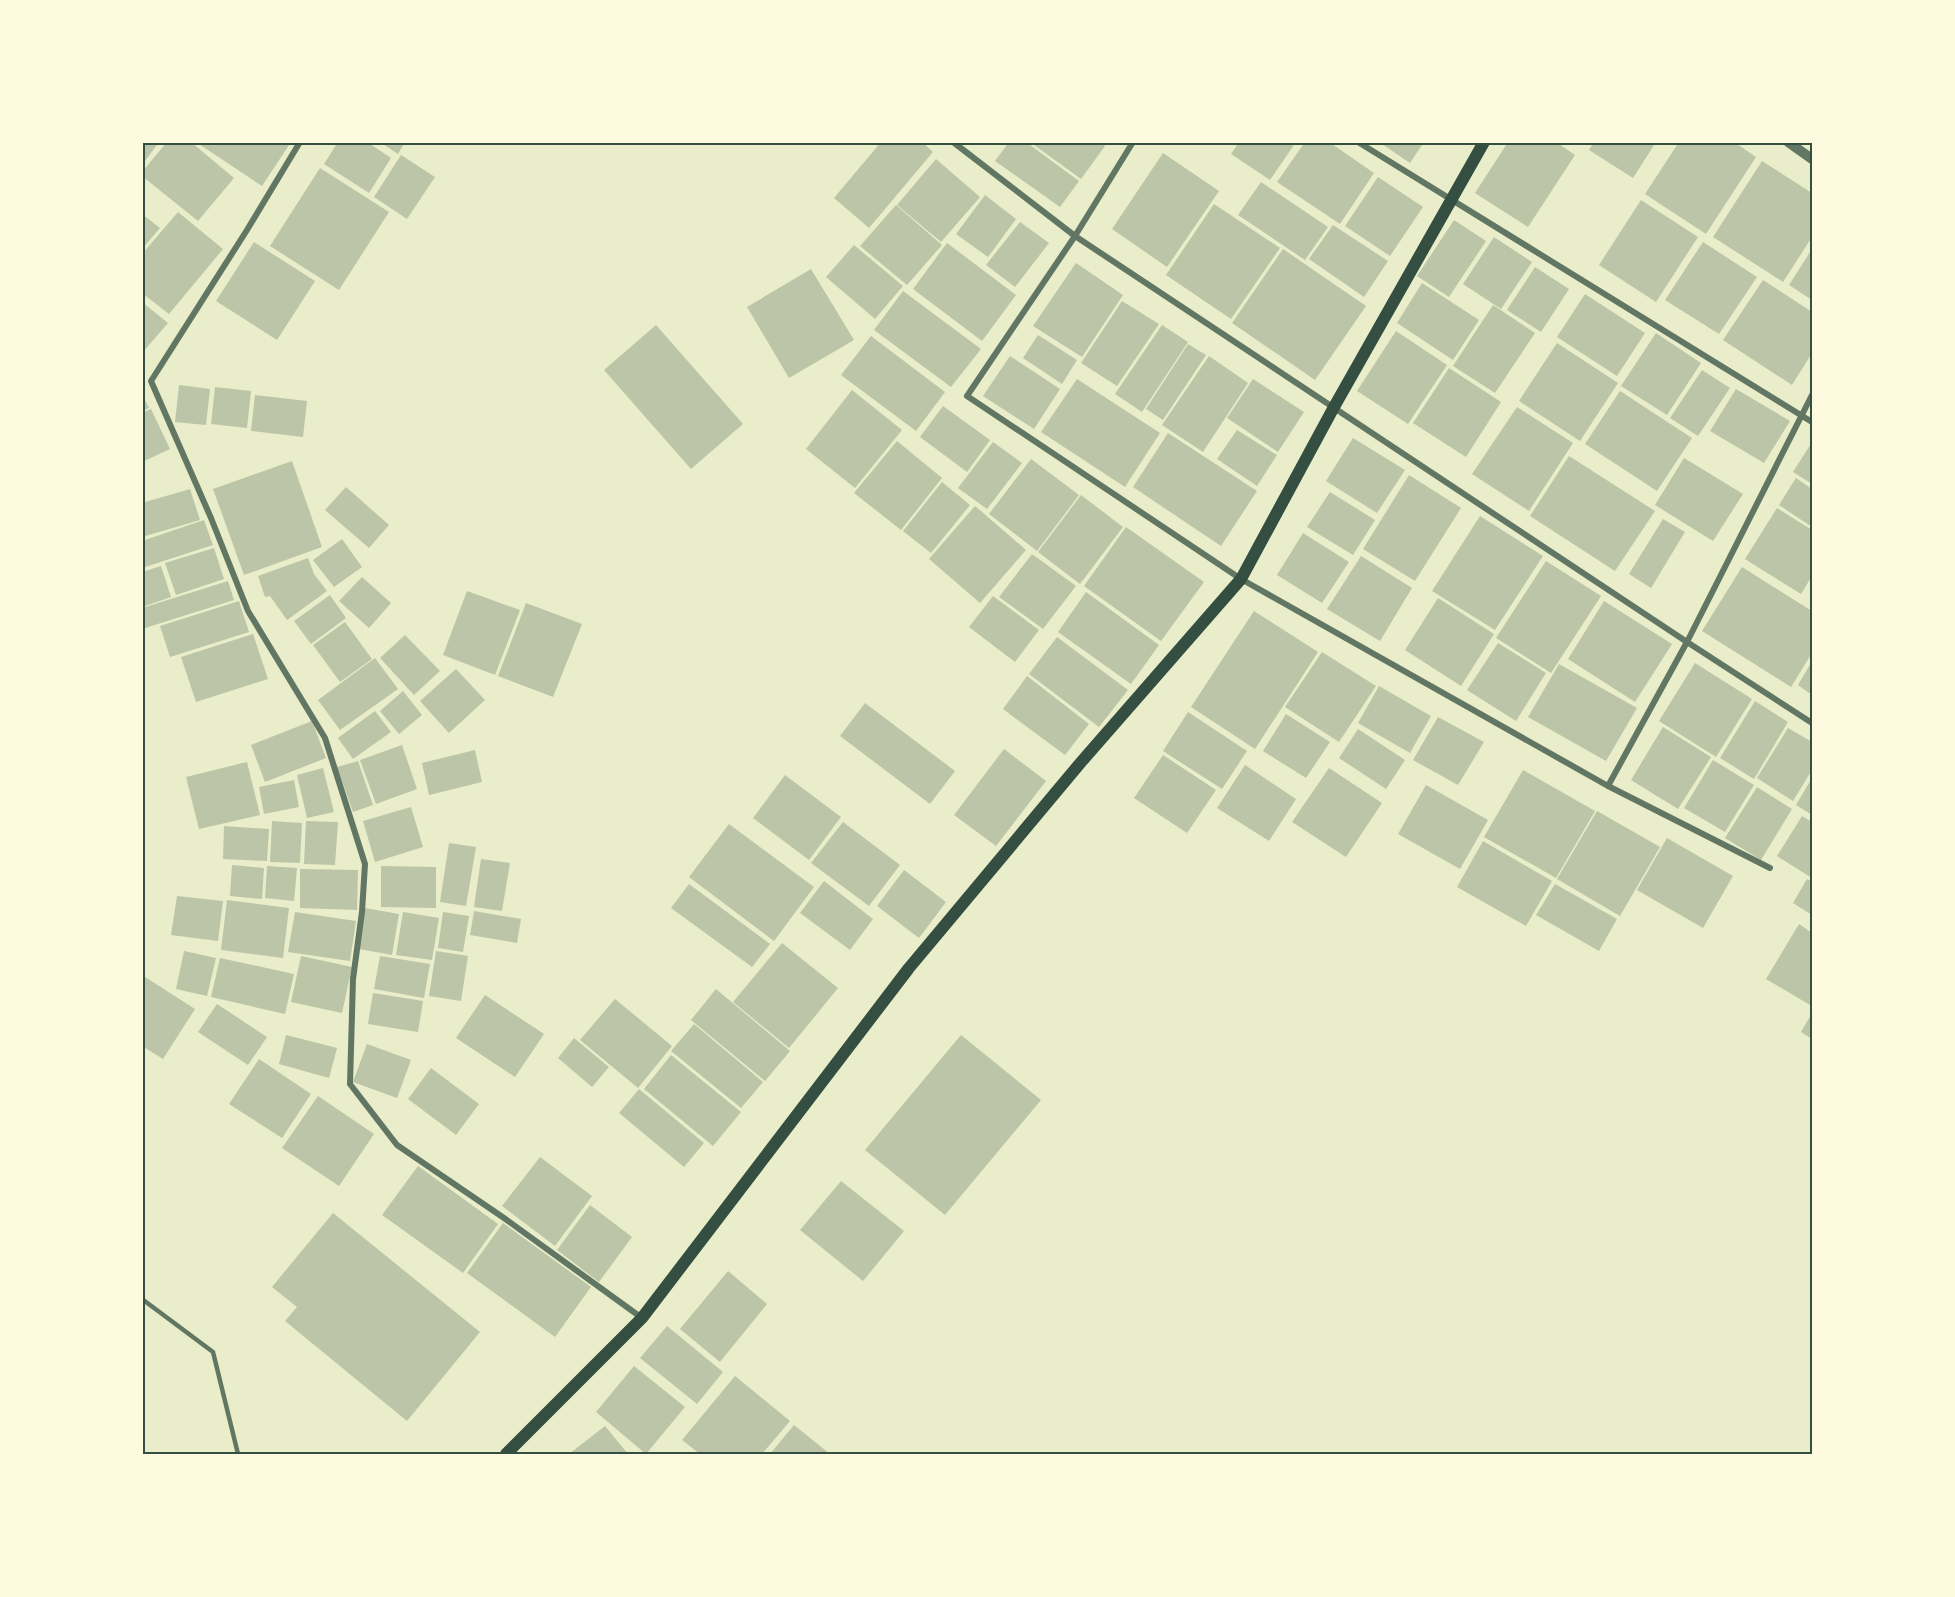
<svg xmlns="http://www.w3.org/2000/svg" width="1955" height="1597" viewBox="0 0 1955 1597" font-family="Merriweather,serif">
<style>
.building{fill:#bcc5a7}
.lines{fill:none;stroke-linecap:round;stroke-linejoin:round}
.service{stroke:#617663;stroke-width:4.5}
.minor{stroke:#617663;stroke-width:6}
.tertiary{stroke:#617663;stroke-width:10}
.secondary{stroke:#344e41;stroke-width:12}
.neatline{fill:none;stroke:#344e41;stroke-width:2}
</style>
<rect width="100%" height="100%" fill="#e9edc9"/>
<path class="building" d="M142 142H159L142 165Z
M167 142H191L234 178 198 221 142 176V172Z
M196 142H291L262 186Z
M338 142H367L391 158 369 193 324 164Z
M380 142H405L398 154Z
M881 142H922L933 152 869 228 834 198Z
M1009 142H1026L1079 181 1060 207 995 161Z
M1030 142H1101L1105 146 1081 179Z
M1239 142H1296L1270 180 1231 154Z
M1305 142H1329L1374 173 1340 224 1277 182Z
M1379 142H1424L1410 163Z
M1508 142H1556L1575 155 1528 227 1475 193Z
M1594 142H1656L1633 178 1589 150Z
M1679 142H1734L1756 157 1706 234 1645 194Z
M1163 153 1219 191 1167 267 1112 229Z
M401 155 435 177 407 219 374 197Z
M936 159 980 197 941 242 897 205Z
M1762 161 1812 193V237L1783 282 1713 237Z
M320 168 389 212 339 290 270 246Z
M1378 177 1423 207 1390 256 1345 226Z
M1261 182 1328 227 1305 260 1238 215Z
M985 195 1016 219 988 257 956 234Z
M1641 200 1698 237 1656 302 1599 265Z
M1214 204 1280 248 1231 319 1166 275Z
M896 205 942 245 907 285 860 246Z
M178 212 223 249 169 314 142 293V254Z
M142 214 160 228 142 249Z
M1454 220 1486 241 1449 297 1417 276Z
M1020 222 1049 243 1015 287 986 265Z
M1333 225 1388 261 1364 297 1309 259Z
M1494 237 1532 262 1501 309 1463 284Z
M254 242 315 281 277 340 216 301Z
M1703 242 1757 277 1719 334 1665 300Z
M947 243 1016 295 982 341 913 289Z
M854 245 903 286 875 319 826 277Z
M1283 249 1366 306 1315 380 1232 323Z
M1812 249V300L1789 285Z
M1076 263 1123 295 1082 357 1033 326Z
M1535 267 1569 289 1541 332 1507 310Z
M811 269 854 340 789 378 747 307Z
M1763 280 1812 312V353L1792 385 1723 340Z
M1422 283 1479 320 1453 360 1397 323Z
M903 291 981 349 951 387 874 330Z
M1585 294 1645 333 1617 376 1557 337Z
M1122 301 1159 324 1117 386 1081 363Z
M142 302 168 323 142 353Z
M1493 305 1535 333 1495 393 1453 366Z
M656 325 743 424 691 469 604 370Z
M1162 325 1188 342 1142 412 1115 394Z
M1396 331 1447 365 1408 424 1357 391Z
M1656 333 1701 363 1667 415 1621 386Z
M1038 335 1077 360 1062 384 1023 358Z
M871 336 945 392 916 431 841 375Z
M1557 343 1618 383 1580 441 1519 401Z
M1188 344 1206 355 1163 420 1146 409Z
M1010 356 1060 389 1034 429 983 396Z
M1209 356 1248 383 1203 452 1162 425Z
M1449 368 1501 402 1466 457 1413 423Z
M1702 370 1730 388 1698 436 1670 418Z
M1077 379 1160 433 1125 487 1041 432Z
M1253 379 1304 412 1278 452 1227 418Z
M179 385 210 389 206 425 175 422Z
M215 387 251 391 247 428 211 424Z
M1736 389 1790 421 1764 463 1710 431Z
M852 390 902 430 855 488 806 449Z
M1620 391 1692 438 1657 491 1585 444Z
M142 394 149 408 142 411Z
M255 395 307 401 303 437 251 431Z
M943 406 990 440 967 472 920 437Z
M1517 407 1573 443 1529 511 1472 474Z
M151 409 170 449 142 462V413Z
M1237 430 1277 455 1257 486 1217 459Z
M1168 433 1257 491 1221 546 1133 487Z
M1353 438 1405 470 1377 513 1326 481Z
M897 441 942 478 901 530 854 493Z
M993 442 1022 463 987 509 958 488Z
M1812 442V484L1793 472Z
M1569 456 1655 511 1615 571 1530 516Z
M1684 458 1743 494 1713 541 1655 505Z
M1031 459 1079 495 1037 551 989 514Z
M292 461 322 547 244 575 213 489Z
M1409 475 1461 508 1415 581 1363 549Z
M1796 478 1812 489V527L1779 505Z
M942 482 970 505 931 553 903 531Z
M346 487 389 525 369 548 325 510Z
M190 489 200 520 142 537V503Z
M1330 492 1375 520 1353 555 1307 527Z
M1081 495 1123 527 1080 584 1038 552Z
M975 506 1026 550 980 603 929 559Z
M1777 508 1812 530V576L1801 594 1745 559Z
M1480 516 1543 556 1495 630 1432 591Z
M1663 519 1685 532 1651 588 1629 574Z
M204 520 213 545 142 568V541Z
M1126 527 1204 582 1161 641 1084 586Z
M1303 533 1349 562 1322 603 1277 575Z
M342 539 362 567 334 587 313 560Z
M214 548 224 579 176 595 165 563Z
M1032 554 1076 586 1043 629 999 597Z
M1361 556 1412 588 1380 641 1327 609Z
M308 558 314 574 327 591 287 620 270 596 265 597 258 576Z
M1546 561 1601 596 1551 673 1496 638Z
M161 566 171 597 142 607V572Z
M1742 567 1812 611V653L1791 687 1702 631Z
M362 577 391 603 369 628 339 601Z
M228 581 234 600 145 628 142 608Z
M467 591 520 610 495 675 443 655Z
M1086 592 1159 645 1131 684 1058 632Z
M330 595 346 618 311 644 294 621Z
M993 596 1039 630 1015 662 969 627Z
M1438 598 1494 634 1461 686 1405 650Z
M239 601 249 632 170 657 160 626Z
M1604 601 1672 644 1635 702 1568 659Z
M526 603 582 624 553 697 498 676Z
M1254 611 1318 652 1255 749 1191 707Z
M345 622 372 659 340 682 313 645Z
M253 634 268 679 196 702 181 657Z
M405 635 440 671 414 695 380 658Z
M1057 637 1128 690 1099 727 1029 674Z
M1498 643 1546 673 1516 721 1467 690Z
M1322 652 1376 686 1339 742 1285 707Z
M375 658 398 689 340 730 318 700Z
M1812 661V695L1798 685Z
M1695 663 1752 699 1716 757 1659 721Z
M1559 664 1637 708 1606 761 1528 717Z
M456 669 485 700 449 733 420 701Z
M1027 676 1089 724 1065 755 1003 709Z
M1379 686 1431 716 1410 753 1358 723Z
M403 691 422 715 399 734 380 711Z
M1755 701 1788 722 1754 779 1720 758Z
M865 703 955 771 930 804 840 736Z
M375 711 391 732 353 759 338 738Z
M1188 712 1247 751 1222 789 1163 751Z
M1286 714 1330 742 1306 778 1263 751Z
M1438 717 1484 742 1458 785 1413 760Z
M312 721 326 758 265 782 251 745Z
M1663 727 1711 757 1678 809 1631 780Z
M1788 728 1812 742V770L1793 801 1757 778Z
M1358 729 1405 760 1386 789 1339 758Z
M402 745 417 789 376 804 360 760Z
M1004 749 1046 781 996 846 954 815Z
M475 750 482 782 429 795 422 763Z
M1163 755 1216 790 1187 833 1134 798Z
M1713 760 1754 785 1725 832 1684 808Z
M358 761 373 805 353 812 337 767Z
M247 762 260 815 199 829 186 777Z
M1245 765 1296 799 1269 841 1217 808Z
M323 768 334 812 307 818 297 775Z
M1329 768 1382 803 1346 857 1292 822Z
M1523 770 1595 811 1556 878 1484 837Z
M785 775 841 817 809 860 753 818Z
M1812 778V815L1796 805Z
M294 780 299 807 264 814 259 787Z
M1426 785 1488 820 1460 869 1398 834Z
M1757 787 1792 809 1761 860 1725 838Z
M411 807 423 847 375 862 363 821Z
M1597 811 1660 847 1620 916 1557 879Z
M1802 816 1812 822V878L1777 856Z
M272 821 302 823 300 863 270 862Z
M306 821 338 822 335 865 304 864Z
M843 822 900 865 869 906 811 863Z
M729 824 814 887 774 941 689 877Z
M224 826 269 829 267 861 223 859Z
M1667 838 1733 876 1703 928 1637 890Z
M1483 841 1552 881 1526 926 1457 887Z
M449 843 476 847 466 906 440 902Z
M481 859 510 863 502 911 474 907Z
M232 865 264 868 262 899 230 896Z
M267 866 297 868 294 901 265 898Z
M381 866 436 867V908L381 907Z
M300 869 358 870 357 910 300 908Z
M904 870 946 902 919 938 877 906Z
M1807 879 1812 882V915L1793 903Z
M824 881 873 919 850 950 800 913Z
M689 884 770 944 752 967 671 908Z
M1555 884 1617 919 1599 951 1536 915Z
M177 896 223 901 218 941 171 935Z
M227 900 289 908 283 958 221 950Z
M365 908 399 914 392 955 359 949Z
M474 911 521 919 517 943 470 935Z
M295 912 356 921 350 961 288 952Z
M403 912 439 918 432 960 396 955Z
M443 912 469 916 463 952 438 948Z
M1799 924 1812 933V1000L1810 1005 1766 979Z
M782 943 838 988 789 1048 733 1002Z
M184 951 216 958 207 996 176 989Z
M436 951 468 956 461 1001 429 996Z
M301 956 352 967 342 1013 291 1002Z
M380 956 430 964 424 998 374 989Z
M220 958 294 974 285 1014 211 997Z
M142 975 195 1009 163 1059 142 1046Z
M716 989 790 1051 765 1081 691 1020Z
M373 993 423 1001 418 1032 368 1024Z
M485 995 544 1034 515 1077 456 1038Z
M615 999 672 1046 638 1088 580 1040Z
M217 1004 267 1037 248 1065 198 1032Z
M1812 1013V1039L1801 1032Z
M694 1024 763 1082 741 1108 671 1051Z
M286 1035 337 1048 329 1078 279 1064Z
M961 1035 1041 1100 945 1215 865 1150Z
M574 1038 609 1067 592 1087 558 1058Z
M367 1044 411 1060 397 1098 353 1082Z
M671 1055 741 1112 713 1146 644 1089Z
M259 1059 311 1094 282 1138 229 1104Z
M431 1068 479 1104 456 1135 408 1099Z
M639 1089 704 1143 684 1167 619 1113Z
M318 1096 374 1134 339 1186 282 1148Z
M540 1157 592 1196 555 1246 502 1206Z
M418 1166 498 1224 463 1273 382 1215Z
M841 1181 904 1231 863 1281 800 1230Z
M590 1205 632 1237 599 1282 557 1250Z
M333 1213 480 1332 407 1421 285 1321 297 1307 272 1287Z
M503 1223 591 1287 555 1337 467 1273Z
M728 1271 767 1304 720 1362 680 1329Z
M667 1326 723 1372 697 1404 640 1358Z
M634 1366 685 1407 646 1454 596 1412Z
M735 1376 790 1421 762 1454H700L682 1440Z
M794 1425 830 1454H770Z
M605 1426 628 1454H569Z"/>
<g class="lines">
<path class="service" d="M142 1299 213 1352 238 1454"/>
<path class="minor" d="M300 142 247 230 151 381 211 518 248 611 325 738 365 864 362 912 353 979 350 1084 397 1145 504 1218 642 1318
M953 142 1075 236 1687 642 1812 723
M1133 142 1075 236 967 396 1241 579 1608 786 1770 868
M1358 142 1812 422
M1608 786 1687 642 1812 395"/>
<path class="tertiary" d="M1788 142 1812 159"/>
<path class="secondary" d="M506 1454 642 1318 909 968 1082 761 1241 579 1334 407 1484 142"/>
</g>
<rect width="1955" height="1597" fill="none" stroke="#fefae0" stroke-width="288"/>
<rect x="144" y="144" width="1667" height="1309" class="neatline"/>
</svg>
